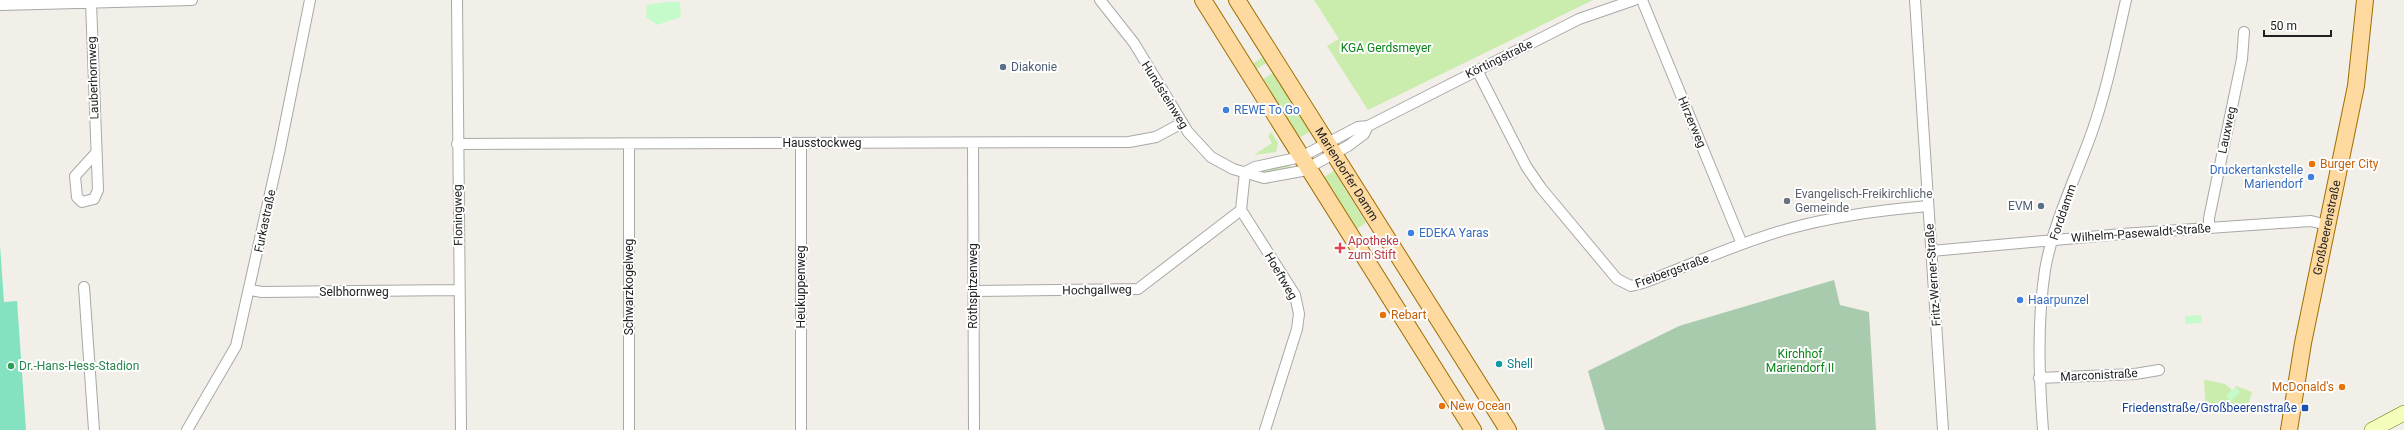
<svg xmlns="http://www.w3.org/2000/svg" width="2404" height="430" viewBox="0 0 2404 430" font-family="Roboto,sans-serif">
<style>
.grass{fill:#caecad}
.cemetery{fill:#a8cbae}
.park{fill:#c5fbcb}
.pitch{fill:#84e2c1}
.lines{fill:none;stroke-linecap:round;stroke-linejoin:round}
.minor-casing{stroke:#a8a8a8;stroke-width:12}
.secondary-casing{stroke:#6c7e02;stroke-width:16}
.primary-casing{stroke:#9e6f00;stroke-width:18}
.minor{stroke:#fff;stroke-width:10}
.secondary{stroke:#f6fcbc;stroke-width:15}
.primary{stroke:#fed9a0;stroke-width:16}
.service-dot{fill:#5c6f8a;stroke:#fff;stroke-width:1.5}
.shop-dot{fill:#3f7fe0;stroke:#fff;stroke-width:1.5}
.food-dot{fill:#e8710a;stroke:#fff;stroke-width:1.5}
.worship-dot{fill:#6b7280;stroke:#fff;stroke-width:1.5}
.health-dot{fill:#e0444e;stroke:#fff;stroke-width:1.5}
.culture-dot{fill:#0f9aa8;stroke:#fff;stroke-width:1.5}
.leisure-dot{fill:#2e9e5b;stroke:#fff;stroke-width:1.5}
.transit-dot{fill:#1a4fb4;stroke:#fff;stroke-width:1.5}
.labels{text-anchor:middle;dominant-baseline:central;stroke-width:4;stroke-linejoin:round;paint-order:stroke}
.park-label{font-size:12px;fill:#098517;stroke:#fff}
.street-label{font-size:12px;fill:#212121;stroke:#fff}
.service-label{font-size:12px;fill:#4e5e75;stroke:#fff;text-anchor:start}
.shop-label{font-size:12px;fill:#366cbe;stroke:#fff;text-anchor:start}
.food-label{font-size:12px;fill:#c56008;stroke:#fff;text-anchor:start}
.worship-label{font-size:12px;fill:#5b616d;stroke:#fff;text-anchor:start}
.health-label{font-size:12px;fill:#be3a42;stroke:#fff;text-anchor:start}
.culture-label{font-size:12px;fill:#0d838f;stroke:#fff;text-anchor:start}
.leisure-label{font-size:12px;fill:#27864d;stroke:#fff;text-anchor:start}
.transit-label{font-size:12px;fill:#164399;stroke:#fff;text-anchor:end}
</style>
<rect width="100%" height="100%" fill="#f2efe8"/>
<path class="grass" d="M1227 0H1231L1268 62 1255 70 1252 64 1263 57Z
M1314 0H1593L1368 110 1327 46 1339 39Z
M1274 72 1313 130 1297 139 1262 80Z
M1271 132 1278 143 1276 152 1254 155 1272 143 1268 136Z
M1289 165 1291 169 1259 174 1258 170Z
M1334 171 1365 221V224L1356 229 1322 178Z
M2206 380 2225 384 2232 390 2226 397 2240 392 2235 387 2236 386 2252 392 2247 408 2206 411 2204 381Z"/>
<path class="cemetery" d="M1834 280 1840 305 1869 312 1876 430H1605L1588 371 1679 326Z"/>
<path class="park" d="M666 2H680L681 17 657 25 646 17 647 5Z
M2201 315 2202 323 2185 324V316Z
M2235 387 2240 392 2231 401 2226 397Z"/>
<path class="pitch" d="M0 245 4 302 17 301 26 430H0Z"/>
<g class="lines">
<g class="minor-casing">
<path id="minor" d="M457 0 461 430
M1100 0 1134 43 1188 132 1211 157 1233 169 1264 178 1302 171 1348 146 1364 134 1368 126
M1642 0 1742 244
M1915 0 1943 430
M91 2 98 190 94 199 82 202 77 197 75 176 95 154
M0 5 192 0
M1477 70 1526 166 1541 188 1617 279 1631 286 1643 283C1690 265 1738 243 1788 229 1834 216 1881 210 1928 206
M973 143 974 430
M457 144 1129 142 1156 137 1182 123
M629 144V430
M1245 172 1255 167 1301 157 1358 127 1368 126 1579 19 1634 0
M1245 172 1241 210 1295 295 1299 314 1297 329 1265 430
M2209 228V218L2242 59 2244 32
M1931 251 2122 234 2311 221 2327 225
M84 287 94 430
M250 290 262 292 459 290
M973 291 1138 289 1241 210
M2039 378 2135 374 2159 370
M187 430 236 346 280 149 310 0
M801 430V143
M2043 430C2039 376 2037 323 2045 270 2053 223 2076 177 2092 132 2107 89 2116 44 2126 0"/>
</g>
<g class="secondary-casing">
<path id="secondary" d="M2372 430 2404 413"/>
</g>
<g class="primary-casing">
<g id="primary">
<path d="M1203 0 1473 430"/>
<path id="s1" d="M1237 0 1508 430"/>
<path id="s2" d="M2289 430 2303 343 2356 86 2365 0"/>
</g>
</g>
<use href="#minor" class="minor"/>
<use href="#secondary" class="secondary"/>
<use href="#primary" class="primary"/>
</g>
<g class="service-dot">
<circle cx="1003" cy="67" r="4"/>
<circle cx="2041" cy="206" r="4"/>
</g>
<g class="shop-dot">
<circle cx="1226" cy="110" r="4"/>
<circle cx="2311" cy="177" r="4"/>
<circle cx="1411" cy="233" r="4"/>
<circle cx="2020" cy="300" r="4"/>
</g>
<g class="food-dot">
<circle cx="2312" cy="164" r="4"/>
<circle cx="1383" cy="315" r="4"/>
<circle cx="2342" cy="387" r="4"/>
<circle cx="1442" cy="406" r="4"/>
</g>
<circle class="worship-dot" cx="1787" cy="201" r="4"/>
<path class="health-dot" d="M1338 242h4v4h4v4h-4v4h-4v-4h-4v-4h4z"/>
<circle class="culture-dot" cx="1499" cy="364" r="4"/>
<circle class="leisure-dot" cx="11" cy="366" r="4"/>
<rect class="transit-dot" x="2301" y="404" width="8" height="8" rx="2"/>
<g class="labels">
<g class="park-label">
<text x="1386" y="48">KGA Gerdsmeyer</text>
<text x="1800" y="354">Kirchhof<tspan x="1800" dy="14">Mariendorf II</tspan></text>
</g>
<g class="street-label">
<text transform="translate(1499 59) rotate(-26)">Körtingstraße</text>
<text transform="translate(93 78) rotate(-92)">Lauberhornweg</text>
<text transform="translate(1165 95) rotate(58)">Hundsteinweg</text>
<text transform="translate(1692 122) rotate(67)">Hirzerweg</text>
<text transform="translate(2227 130) rotate(-78)">Lauxweg</text>
<text x="822" y="143">Hausstockweg</text>
<text stroke="none"><textPath href="#s1" startOffset="206">Mariendorfer Damm</textPath></text>
<text transform="translate(2063 212) rotate(-71)">Forddamm</text>
<text transform="translate(458 215) rotate(-91)">Floningweg</text>
<text transform="translate(265 221) rotate(-78)">Furkastraße</text>
<text stroke="none"><textPath href="#s2" startOffset="206">Großbeerenstraße</textPath></text>
<text transform="translate(2141 233) rotate(-4)">Wilhelm-Pasewaldt-Straße</text>
<text transform="translate(1672 271) rotate(-20)">Freibergstraße</text>
<text transform="translate(1933 275) rotate(-94)">Fritz-Werner-Straße</text>
<text transform="translate(1281 276) rotate(60)">Hoeftweg</text>
<text transform="translate(973 286) rotate(-90)">Röthspitzenweg</text>
<text transform="translate(629 287) rotate(-90)">Schwarzkogelweg</text>
<text transform="translate(801 287) rotate(-90)">Heukuppenweg</text>
<text transform="translate(1097 290) rotate(-1)">Hochgallweg</text>
<text x="354" y="292">Selbhornweg</text>
<text transform="translate(2099 375) rotate(-3)">Marconistraße</text>
</g>
<g class="service-label">
<text x="1011" y="67">Diakonie</text>
<text x="2033" y="206" text-anchor="end">EVM</text>
</g>
<g class="shop-label">
<text x="1234" y="110">REWE To Go</text>
<text x="2303" y="170" text-anchor="end">Druckertankstelle<tspan x="2303" dy="14">Mariendorf</tspan></text>
<text x="1419" y="233">EDEKA Yaras</text>
<text x="2028" y="300">Haarpunzel</text>
</g>
<g class="food-label">
<text x="2320" y="164">Burger City</text>
<text x="1391" y="315">Rebart</text>
<text x="2334" y="387" text-anchor="end">McDonald's</text>
<text x="1450" y="406">New Ocean</text>
</g>
<g class="worship-label">
<text x="1795" y="194">Evangelisch-Freikirchliche<tspan x="1795" dy="14">Gemeinde</tspan></text>
</g>
<g class="health-label">
<text x="1348" y="241">Apotheke<tspan x="1348" dy="14">zum Stift</tspan></text>
</g>
<g class="culture-label">
<text x="1507" y="364">Shell</text>
</g>
<g class="leisure-label">
<text x="19" y="366">Dr.-Hans-Hess-Stadion</text>
</g>
<g class="transit-label">
<text x="2297" y="408">Friedenstraße/Großbeerenstraße</text>
</g>
</g>
<path d="M2264 30v6h67v-6" fill="none" stroke="#212121" stroke-width="2"/>
<text x="2270" y="30" font-size="12" fill="#212121" stroke="#ffffff" stroke-width="3" paint-order="stroke">50 m</text>
</svg>
